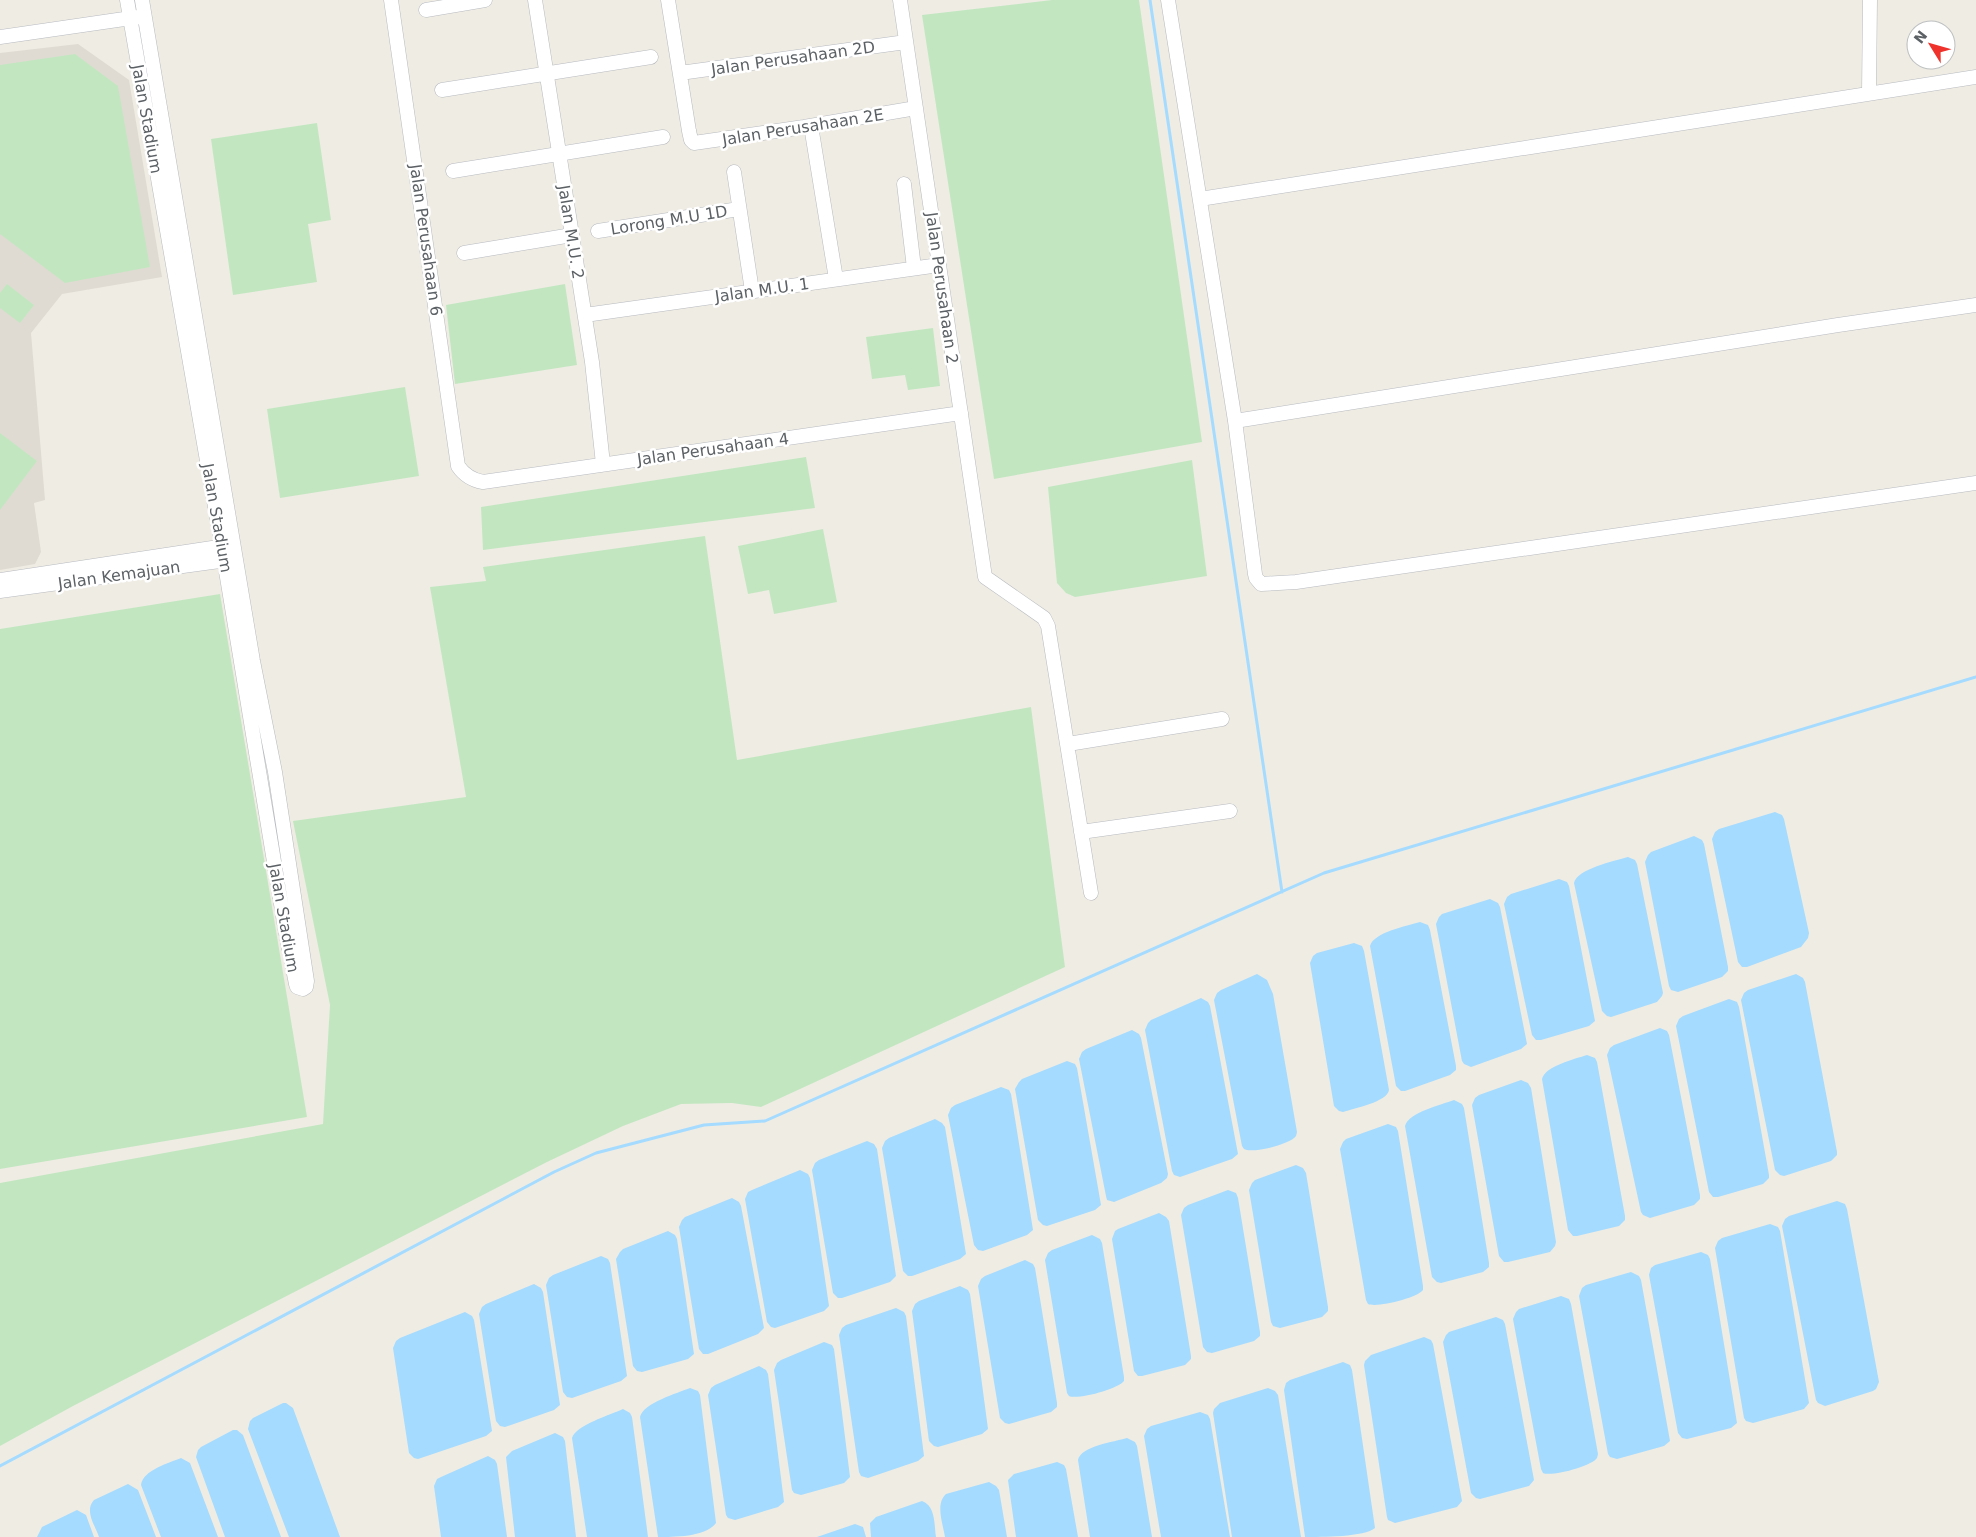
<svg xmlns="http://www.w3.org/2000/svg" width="1976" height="1537" viewBox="0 0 1976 1537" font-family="'DejaVu Sans',sans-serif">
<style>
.education{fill:#dfdbd2}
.green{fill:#c2e7c0}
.water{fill:#a4dbff}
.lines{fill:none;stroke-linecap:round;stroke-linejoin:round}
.stream{stroke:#a4dbff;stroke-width:3}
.minor-casing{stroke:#b7babf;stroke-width:15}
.minor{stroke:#fff;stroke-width:14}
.labels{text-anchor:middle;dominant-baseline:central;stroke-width:5;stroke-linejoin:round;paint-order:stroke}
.street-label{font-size:16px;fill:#5c6165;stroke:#fff}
</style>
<rect width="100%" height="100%" fill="#efece4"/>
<path class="education" d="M78 44 129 80 162 277 62 294 31 333 45 500 34 503 41 552 35 564 0 570V53Z"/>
<path class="green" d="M1052 0H1139L1202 442 994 479 922 15Z
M75 54 118 86 150 267 65 283 0 234V65Z
M317 123 331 220 308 224 317 282 233 295 211 139Z
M7 284 34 305 20 323 0 308V293Z
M565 284 577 365 455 384 446 305Z
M933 328 940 386 908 390 905 375 872 379 866 337Z
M405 387 419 476 280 498 267 409Z
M0 433 37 461 0 510Z
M806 457 815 508 483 550 481 507Z
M1192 460 1207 576 1075 597 1066 593 1057 583 1048 487Z
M823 529 837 602 774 614 769 590 748 594 738 546Z
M705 536 737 760 1031 707 1065 967 761 1107 732 1103 681 1104 623 1126 547 1162 73 1406 0 1446V1183L323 1124 330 1005 293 821 466 797 430 587 486 581 483 567Z
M220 594 307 1117 0 1169V629Z"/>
<path class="water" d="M1775 812 1782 815 1784 819 1809 933 1808 938 1801 947 1747 967H1742L1738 962 1712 839 1715 832 1719 829Z
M1694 836 1702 840 1704 844 1728 967V971L1722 977 1678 992 1671 990 1669 986 1645 862 1648 855 1651 852Z
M1628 857 1635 860 1637 864 1663 993 1662 996 1657 1002 1611 1017 1607 1016 1602 1011 1574 883C1577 869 1614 861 1628 857Z
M1559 879 1567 882 1569 886 1595 1021 1589 1026 1541 1040H1536L1532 1035 1504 904 1507 897 1511 894Z
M1490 899 1498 903 1500 907 1527 1044 1521 1049 1471 1067 1464 1064 1462 1061 1436 924 1439 917 1442 914Z
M1420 922 1428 925 1430 930 1456 1066V1070L1450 1075 1405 1091H1401L1396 1086 1370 946C1374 932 1407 926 1420 922Z
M1354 943 1362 946 1364 951 1389 1090C1387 1102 1355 1108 1343 1112L1339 1111 1334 1106 1310 963 1313 956 1317 953Z
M1257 974 1267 980 1273 994 1297 1132 1296 1136C1291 1144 1252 1154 1244 1149L1242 1146 1214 1000 1217 993 1221 990Z
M1796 974 1803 978 1805 982 1837 1152V1155L1831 1161 1784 1176 1780 1175 1775 1170 1741 1000 1744 993 1748 990Z
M1201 998 1208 1002 1210 1006 1238 1154 1232 1159 1180 1177 1174 1175 1172 1171 1145 1030 1148 1023 1151 1020Z
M1729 999 1737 1002 1739 1007 1769 1175V1178L1763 1184 1718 1197H1713L1709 1192 1676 1026 1679 1019 1683 1016Z
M1660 1028 1667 1031 1669 1035 1700 1195V1199L1694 1205 1650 1218 1643 1215 1641 1212 1607 1055 1610 1048 1614 1045Z
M1132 1030 1139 1034 1141 1038 1168 1174 1167 1178 1161 1183 1114 1202 1107 1200 1106 1196 1079 1059 1082 1052 1086 1049Z
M1587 1055 1595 1058 1597 1062 1625 1216V1220L1619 1226 1577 1236H1573L1568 1230 1542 1079C1545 1066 1575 1059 1587 1055Z
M1067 1061 1075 1064 1077 1068 1101 1205 1095 1210 1047 1226 1043 1225 1038 1220 1015 1089 1019 1082 1022 1079Z
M1521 1080 1528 1083 1531 1088 1556 1242 1555 1246 1550 1252 1508 1262H1504L1499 1256 1472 1105 1475 1098 1479 1095Z
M1001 1087 1009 1090 1011 1094 1033 1230 1027 1235 983 1251 978 1250 974 1245 948 1115 951 1108 955 1105Z
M1454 1100 1462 1104 1464 1108 1489 1263V1267L1483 1272 1441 1283 1437 1282 1432 1277 1405 1126C1409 1112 1441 1105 1454 1100Z
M935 1119 942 1123 945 1127 966 1254 960 1259 912 1276H908L903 1271 882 1148 885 1141 889 1138Z
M1388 1124 1396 1127 1398 1131 1423 1286V1290C1417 1298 1377 1308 1368 1304L1366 1300 1340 1149 1343 1142 1346 1139Z
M867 1141 874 1144 877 1149 896 1276 890 1282 842 1298H838L833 1293 812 1170 815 1163 819 1160Z
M1296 1165 1303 1168 1306 1173 1328 1307V1311L1322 1317 1280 1328 1273 1326 1271 1322 1249 1190 1252 1183 1255 1180Z
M800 1170 808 1174 810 1178 829 1306 824 1311 775 1328 771 1327 767 1322 745 1199 748 1192 752 1190Z
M1228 1190 1236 1193 1238 1198 1260 1332V1336L1254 1341 1212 1353 1207 1352 1203 1347 1181 1215 1184 1208 1188 1205Z
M732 1198 739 1202 741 1206 764 1328 758 1334 708 1354H703L699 1349 679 1227 682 1220 685 1217Z
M1837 1201 1845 1204 1847 1209 1879 1382 1876 1389 1873 1391 1825 1406 1818 1403 1816 1400 1782 1226 1785 1219 1789 1216Z
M1159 1213 1166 1217 1169 1221 1191 1356V1359L1185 1365 1142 1376H1138L1134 1371 1112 1239 1115 1231 1118 1229Z
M1770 1224 1778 1227 1780 1231 1809 1403 1804 1409 1753 1423 1746 1421 1744 1418 1715 1248 1718 1241 1722 1238Z
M668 1231 675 1235 677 1239 694 1354 688 1359 642 1372 637 1371 633 1366 616 1259 620 1252 623 1249Z
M1092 1235 1100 1239 1102 1243 1124 1377V1381C1118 1389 1078 1400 1069 1396L1067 1393 1045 1260 1048 1253 1052 1250Z
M1701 1252 1708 1255 1710 1259 1737 1423 1731 1428 1687 1439 1682 1438 1678 1433 1649 1275 1651 1268 1655 1265Z
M601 1256 608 1259 610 1263 627 1376 621 1381 572 1398 567 1397 563 1392 546 1285 549 1278 553 1275Z
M1025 1260 1033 1264 1035 1268 1057 1403V1407L1051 1412 1009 1424 1005 1423 1000 1418 978 1286 981 1279 985 1276Z
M1631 1272 1639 1276 1641 1280 1670 1441 1664 1446 1617 1459 1610 1457 1608 1454 1579 1296 1582 1288 1586 1285Z
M534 1284 541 1288 543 1292 560 1405 554 1410 505 1427 500 1426 496 1421 479 1314 482 1307 486 1304Z
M960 1286 968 1290 970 1294 988 1429 982 1434 938 1447 934 1446 929 1441 912 1311 915 1304 919 1301Z
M1561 1296 1569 1299 1571 1304 1598 1454 1597 1458C1592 1466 1552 1477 1543 1473L1541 1469 1513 1319 1516 1312 1519 1309Z
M896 1308 904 1312 906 1316 924 1456 918 1461 868 1478 861 1476 859 1472 839 1335 842 1328 846 1325Z
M465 1312 472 1316 474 1320 492 1431 486 1436 418 1459 414 1458 409 1453 393 1348 396 1341 400 1338Z
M1496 1317 1503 1320 1505 1324 1534 1480 1529 1486 1480 1499 1476 1498 1471 1493 1443 1342 1446 1335 1449 1332Z
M1424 1337 1431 1340 1433 1344 1462 1501 1457 1507 1395 1523 1388 1520 1387 1517 1364 1365 1365 1361 1371 1355Z
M824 1342 832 1345 834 1349 850 1477 844 1483 801 1495 794 1493 792 1490 774 1370 777 1363 781 1360Z
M1343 1362 1350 1365 1352 1370 1375 1528C1365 1537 1321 1537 1305 1537L1284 1390 1286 1383 1290 1380Z
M759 1366 766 1370 768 1374 784 1502 778 1507 735 1520 728 1518 726 1515 708 1395 711 1388 715 1385Z
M690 1388 698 1391 700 1395 716 1523C706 1537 674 1537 658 1537L640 1417C643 1403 678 1393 690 1388Z
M1268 1388 1275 1391 1278 1395 1301 1537H1232L1213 1413 1214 1409 1220 1403Z
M283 1403H286L293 1408 340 1537H289L248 1429 250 1421 253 1418Z
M623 1409 630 1413 632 1417 648 1537H587L572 1438C576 1425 610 1415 623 1409Z
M1200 1412 1208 1415 1210 1419 1230 1537H1161L1144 1436 1147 1429 1151 1426Z
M233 1430H237L243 1435 281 1537H225L196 1457 198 1450 201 1447Z
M555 1433 563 1437 565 1441 576 1537H515L506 1457 512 1451Z
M1127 1438 1135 1442 1137 1446 1152 1537H1090L1078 1460C1081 1446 1114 1442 1127 1438Z
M488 1456 495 1460 497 1464 507 1537H441L434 1486 437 1479 441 1477Z
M181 1458 190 1463 218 1537H161L141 1485C143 1470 169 1463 181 1458Z
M1057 1462 1064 1465 1066 1469 1078 1537H1016L1008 1480 1014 1474Z
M989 1482 996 1486 999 1490 1007 1537H945C943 1524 935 1504 946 1494Z
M128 1484 138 1490 156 1537H99C95 1525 84 1511 94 1500Z
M922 1501C936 1506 934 1525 936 1537H871L870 1523 876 1517Z
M77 1510 86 1515 94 1537H37L42 1527Z
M855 1524 863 1527 866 1537H817Z"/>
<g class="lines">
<path class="stream" d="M1150 0 1282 892
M0 1466 554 1172 596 1153 704 1125 765 1121 1324 873 1976 677"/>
<g class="minor-casing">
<path id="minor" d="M127 0 222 547 285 928 296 984 297 987 303 989 306 987 307 981 275 772 253 661 142 0
M391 0 458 466C464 475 472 480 483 482L961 413
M535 0 592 362 603 464
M668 0 689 131 691 140 694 143 804 127 916 108
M900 0 985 577 1044 618 1048 626 1091 893
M1168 0 1235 421 1255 574 1256 578 1261 584 1296 582 1976 483
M426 10 485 0
M0 37 138 17
M680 73 906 42
M442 90 651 57
M1869 93 1870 0
M811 126 836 279
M453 171 663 137
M734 172 752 291
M904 184 914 268
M1200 199 1976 77
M598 231 739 209
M464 253 572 235
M585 315 939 265
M1235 421 1838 325 1976 305
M0 580 232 545
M0 591 234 559
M1068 744 1222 719
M1081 832 1230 811"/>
</g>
<use href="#minor" class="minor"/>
</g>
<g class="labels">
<g class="street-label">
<text transform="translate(793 58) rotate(-8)">Jalan Perusahaan 2D</text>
<text transform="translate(147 119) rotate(80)">Jalan Stadium</text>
<text transform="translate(803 127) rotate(-9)">Jalan Perusahaan 2E</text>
<text transform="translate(669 220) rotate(-9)">Lorong M.U 1D</text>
<text transform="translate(571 232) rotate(81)">Jalan M.U. 2</text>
<text transform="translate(426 240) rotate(82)">Jalan Perusahaan 6</text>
<text transform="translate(942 288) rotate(82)">Jalan Perusahaan 2</text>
<text transform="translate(762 290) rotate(-8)">Jalan M.U. 1</text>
<text transform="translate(713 449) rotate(-8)">Jalan Perusahaan 4</text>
<text transform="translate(217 518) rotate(80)">Jalan Stadium</text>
<text transform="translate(119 575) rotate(-8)">Jalan Kemajuan</text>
<text transform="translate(284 918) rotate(80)">Jalan Stadium</text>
</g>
</g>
<g transform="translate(1931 45) rotate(307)"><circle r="24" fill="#ffffff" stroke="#bec0c1"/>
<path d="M0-4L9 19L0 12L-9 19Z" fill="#ef322b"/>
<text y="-8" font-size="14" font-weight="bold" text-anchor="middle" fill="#5c6165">N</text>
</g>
</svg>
